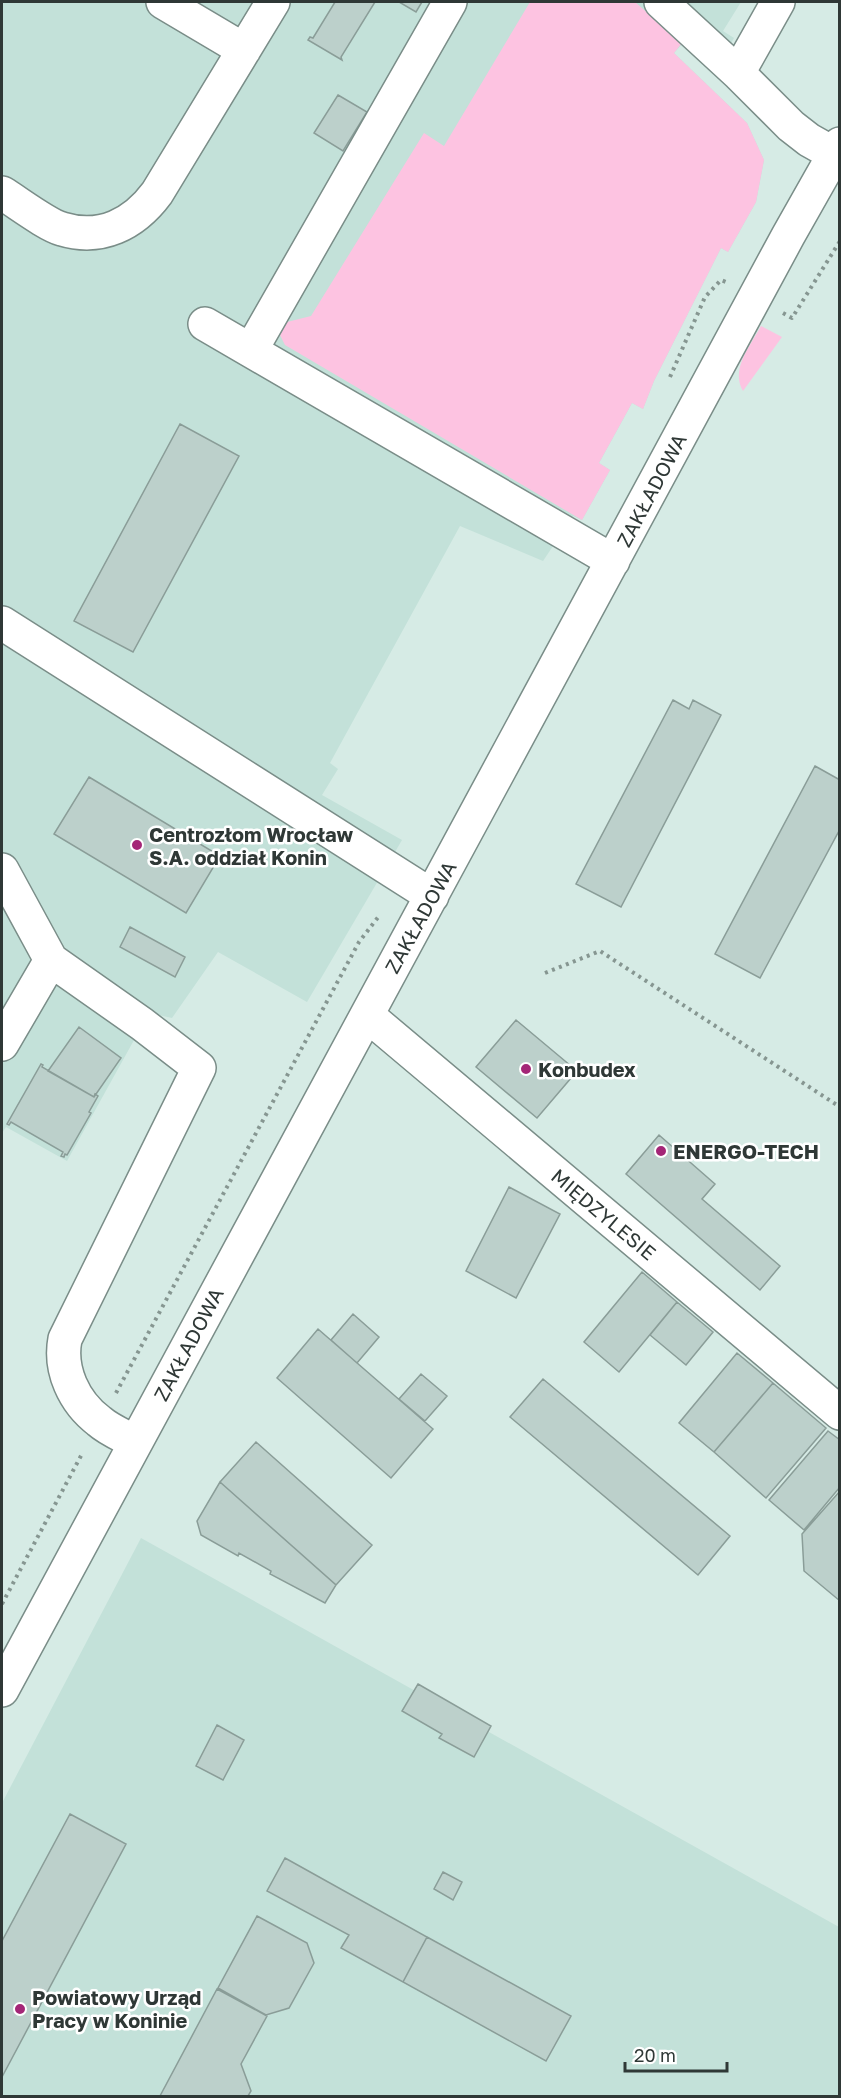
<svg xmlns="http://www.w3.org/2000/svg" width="841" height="2098" viewBox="0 0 841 2098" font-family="'Golos Text',sans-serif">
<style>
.built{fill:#c3e1d9}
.green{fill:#fdc3e1}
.building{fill:#bcd0cb;stroke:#8a9d98;stroke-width:1.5}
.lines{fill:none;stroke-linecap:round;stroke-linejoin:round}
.minor-casing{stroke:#7a8d88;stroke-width:36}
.path{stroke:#869691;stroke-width:4;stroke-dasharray:3 4.5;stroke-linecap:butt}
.minor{stroke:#fff;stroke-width:33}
.poi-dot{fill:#a42677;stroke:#fff;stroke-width:2}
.labels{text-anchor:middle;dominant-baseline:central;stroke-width:5;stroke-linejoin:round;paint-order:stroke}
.street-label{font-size:20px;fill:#2f3836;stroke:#fff}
.poi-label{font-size:20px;font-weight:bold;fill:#2f3836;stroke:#fff;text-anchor:start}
</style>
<rect width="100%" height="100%" fill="#d6ebe5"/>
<path class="built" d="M2 2H741L723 31 734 38 715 72 682 44 674 53 747 123 764 160 756 202 728 252 721 248 654 381 643 409 632 403 599 463 610 470 582 520 573 516 543 561 460 526 330 763 338 769 322 795 402 840 307 1002 218 952 172 1018 149 1013 67 1161 6 1127 2 1133Z
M141 1538 839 1927V2096H2V1803Z"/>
<path class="green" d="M530 2H635L682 43 674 53 747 123 764 160 756 202 728 252 721 248 654 381 643 409 632 403 599 463 610 470 582 520 285 345 280 335 287 322 311 316 424 133 444 146Z
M761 326 782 337 743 391C730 369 751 345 761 326Z"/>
<path class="building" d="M335 2H375L341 57 342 60 308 40 310 37 313 38Z
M399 2H422L416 12Z
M338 95 367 112 343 151 314 133Z
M180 424 239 456 133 652 74 621Z
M673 700 689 709 693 700 721 715 621 907 576 884Z
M815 766 840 780V829L760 978 715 954Z
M89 777 220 856 186 913 54 834Z
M130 927 185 957 175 977 120 947Z
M516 1020 577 1071 537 1118 476 1067Z
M79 1027 121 1058 94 1097 48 1071Z
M41 1064 43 1065 42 1067 94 1097 95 1094 98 1096 89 1112 91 1113 67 1155 65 1154 64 1157 61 1156 63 1152 11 1122 9 1125 7 1124Z
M659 1135 715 1184 702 1199 780 1266 760 1290 626 1174Z
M509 1187 560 1214 516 1298 466 1271Z
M642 1272 677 1302 619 1372 584 1342Z
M677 1302 713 1332 686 1365 650 1335Z
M353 1314 379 1337 357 1363 331 1340Z
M318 1329 433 1429 391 1478 277 1378Z
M737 1353 773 1383 714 1452 679 1423Z
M421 1374 447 1396 425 1421 399 1399Z
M543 1379 730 1536 698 1575 510 1417Z
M773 1383 826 1428 766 1498 714 1452Z
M828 1431 840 1440V1487L804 1530 769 1500Z
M256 1442 372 1545 336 1585 220 1482Z
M220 1482 336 1585 325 1603 270 1574 271 1571 239 1553 238 1556 201 1535 197 1521Z
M840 1491V1601L804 1571 802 1534Z
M418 1684 491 1726 474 1757 439 1738 442 1734 402 1711Z
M217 1725 244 1740 223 1780 196 1766Z
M70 1814 126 1844 2 2077V1941Z
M285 1858 427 1937 403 1982 341 1948 349 1935 267 1891Z
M443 1872 462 1882 453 1900 434 1889Z
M257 1916 307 1943 314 1963 289 2008 266 2015 218 1988Z
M427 1937 571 2016 546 2061 403 1982Z
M217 1989 267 2016 241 2064 251 2091 248 2096H160Z"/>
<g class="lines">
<g class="minor-casing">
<path id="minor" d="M163 2 244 50
M661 2 738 73
M778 2 738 73 791 126 809 140 834 154
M2 193C17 202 47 225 62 229 101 241 134 224 157 193L273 2
M205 324 613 561
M251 350 450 2
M2 623 432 896
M2 870 51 960 142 1024 199 1068 65 1339C59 1370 74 1402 99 1421 109 1430 124 1436 135 1442
M367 1015 840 1413
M2 1044 51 960
M2 1690 788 236 840 144"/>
</g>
<path class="path" d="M783 313 792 318 840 241
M670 377 705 297 721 280 726 282
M545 973 600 951 840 1107
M116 1393 359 942 379 916
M2 1604 83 1452"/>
<use href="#minor" class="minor"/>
</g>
<g class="poi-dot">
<circle cx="137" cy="845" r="6"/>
<circle cx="526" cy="1069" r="6"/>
<circle cx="661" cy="1151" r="6"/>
<circle cx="20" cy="2009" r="6"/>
</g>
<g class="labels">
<g class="street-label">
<text transform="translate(651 490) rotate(-62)">ZAKŁADOWA</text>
<text transform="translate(420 917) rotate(-61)">ZAKŁADOWA</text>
<text transform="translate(604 1214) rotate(40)">MIĘDZYLESIE</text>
<text transform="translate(188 1344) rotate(-62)">ZAKŁADOWA</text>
</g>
<g class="poi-label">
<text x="149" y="834">Centrozłom Wrocław<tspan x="149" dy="23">S.A. oddział Konin</tspan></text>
<text x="538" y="1069">Konbudex</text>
<text x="673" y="1151">ENERGO-TECH</text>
<text x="32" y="1997">Powiatowy Urząd<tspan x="32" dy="23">Pracy w Koninie</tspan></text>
</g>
</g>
<rect width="841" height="2098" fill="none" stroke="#2f3836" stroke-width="6"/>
<path d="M625 2062v9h102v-9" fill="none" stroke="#2f3836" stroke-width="3"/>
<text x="634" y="2062" font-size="18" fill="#2f3836" stroke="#ffffff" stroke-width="4.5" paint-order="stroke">20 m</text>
</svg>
